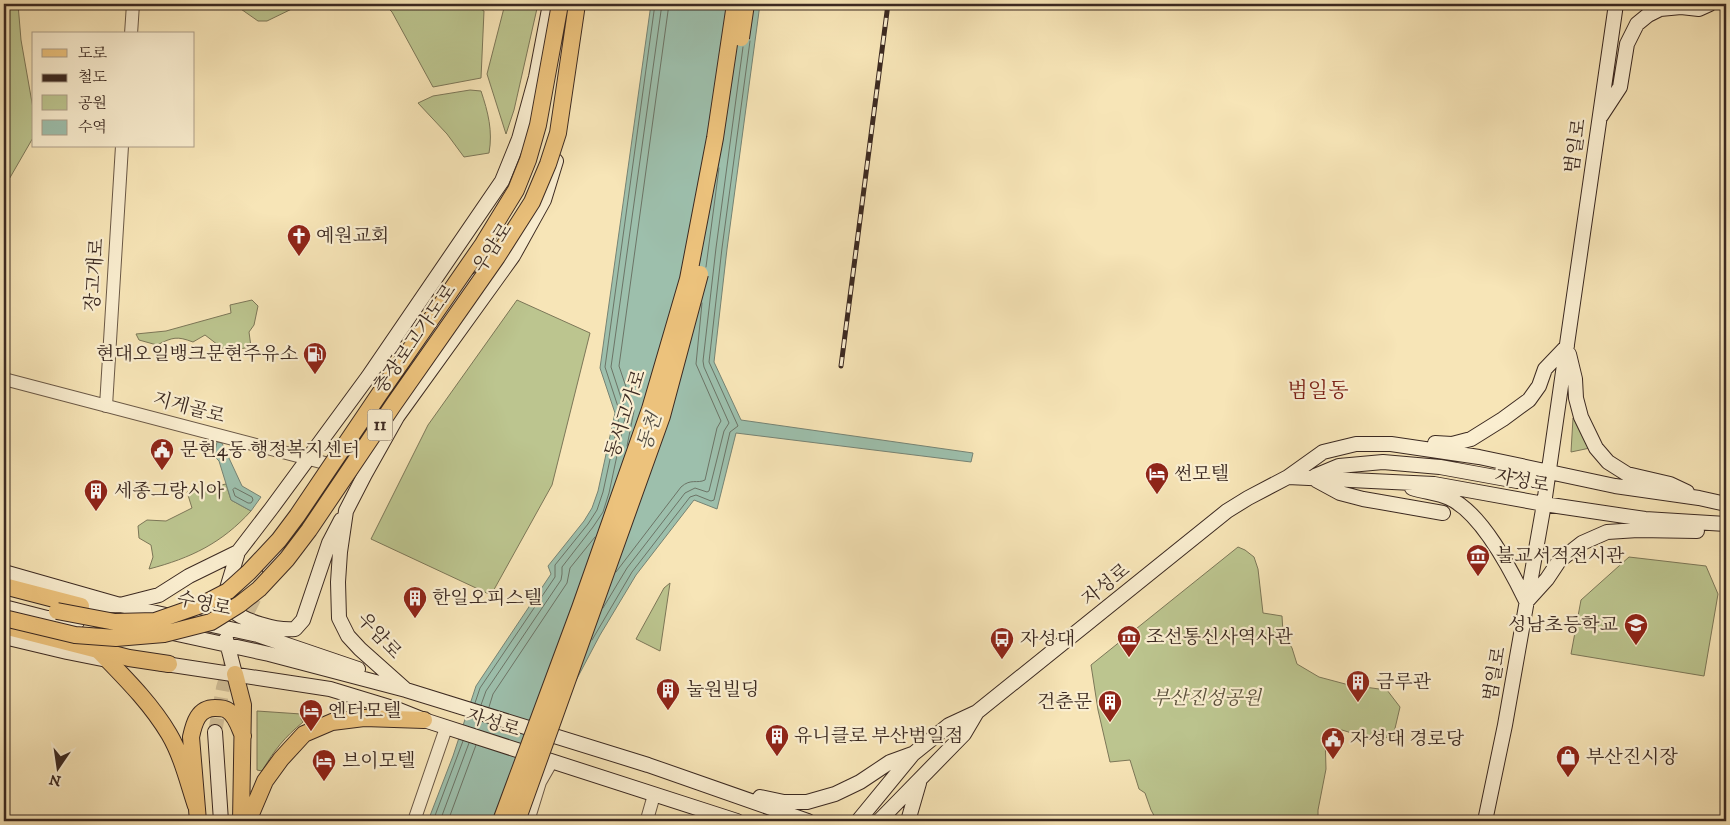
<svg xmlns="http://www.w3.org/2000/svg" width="1730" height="825" viewBox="0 0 1730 825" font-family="'IM FELL DW Pica','Noto Serif KR',serif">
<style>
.green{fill:#bcc58f;stroke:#7c7758}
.water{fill:#9dbfac;stroke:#768374}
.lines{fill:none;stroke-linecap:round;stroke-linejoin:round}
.shore{stroke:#6c7466;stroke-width:1}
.secondary-tunnel{stroke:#d1bf99;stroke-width:14;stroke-dasharray:14 7;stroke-linecap:butt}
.tertiary-casing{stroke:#6a5846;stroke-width:14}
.secondary-casing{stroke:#3b2921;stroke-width:16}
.primary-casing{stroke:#3b2921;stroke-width:18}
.trunk-casing{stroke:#3b2921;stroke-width:18}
.tertiary{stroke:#faeed0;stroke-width:12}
.secondary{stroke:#faeed0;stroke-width:14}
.primary{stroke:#ecc27c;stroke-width:16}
.trunk{stroke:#ecc27c;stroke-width:16}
.rail-casing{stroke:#3b2921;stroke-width:5}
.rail{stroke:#faeed0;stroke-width:3;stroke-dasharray:9;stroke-linecap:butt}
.trunk-bridge-casing{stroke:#3b2921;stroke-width:18;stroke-linecap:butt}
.trunk-bridge{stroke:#ecc27c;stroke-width:16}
.labels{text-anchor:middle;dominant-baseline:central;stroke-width:4.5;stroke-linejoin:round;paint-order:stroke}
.shield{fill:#faeed0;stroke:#746456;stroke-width:1}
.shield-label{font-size:18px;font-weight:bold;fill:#3b2921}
.street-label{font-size:19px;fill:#3b2921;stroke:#faeed0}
.poi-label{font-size:19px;fill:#3b2921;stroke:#faeed0;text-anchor:start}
.park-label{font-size:19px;font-style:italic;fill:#5b503c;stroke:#faeed0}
.water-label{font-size:20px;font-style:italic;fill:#544e44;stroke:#faeed0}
.quarter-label{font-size:21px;fill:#7a1f14;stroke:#faeed0}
</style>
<rect width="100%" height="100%" fill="#f7e5b7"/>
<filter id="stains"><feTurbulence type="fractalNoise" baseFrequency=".004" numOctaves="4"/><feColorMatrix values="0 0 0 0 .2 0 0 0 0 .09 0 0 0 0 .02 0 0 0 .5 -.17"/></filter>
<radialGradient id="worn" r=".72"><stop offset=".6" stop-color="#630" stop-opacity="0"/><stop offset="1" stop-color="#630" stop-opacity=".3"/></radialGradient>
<path class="green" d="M4 4H18L21 40 34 114V136L4 188Z
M236 4H302L267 21H258L238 7Z
M384 4 475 6 484 11 481 78 433 87 392 12Z
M505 4H538L514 110 506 134 487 74Z
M470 90 481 91C488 112 493 131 489 153L464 157 447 134 418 103 433 96Z
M252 300 258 306 254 325 249 332 251 347 239 349 222 348 205 335 193 342C177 336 173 337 157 345L139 340 136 334 166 331 231 313 230 305Z
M517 300 590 333 552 485 491 595 371 539 428 425Z
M1573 418 1590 448 1571 452Z
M226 484 231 500 251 511C222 543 191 558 149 569L153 557 151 545 139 538 138 526 147 520 166 521 192 508 187 492Z
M1238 547 1245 550 1254 557 1258 569 1263 613 1282 616 1283 633 1292 648 1297 664 1319 677 1349 685 1387 690 1400 707 1393 737 1371 739 1342 730 1325 733 1326 769 1318 810V821H1157L1151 810 1145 793 1139 789 1130 760 1110 762 1098 710 1091 665Z
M1629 557 1706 566 1718 594 1704 676 1571 654 1581 600Z
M670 583 660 651 636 639 664 588Z
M257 711 301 714V719L303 722C284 738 275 749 262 771L257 770Z"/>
<path class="water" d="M651 4H760L727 249 714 362 741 420 973 453 971 462 736 433 717 509 694 500 636 575 600 635 554 722 514 821H428L453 756 476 686 551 574 548 566 584 521 592 508 598 491 615 413 600 368Z
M217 442 222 443 242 486 261 497 251 511 231 500 219 461 214 456Z"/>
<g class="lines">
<path class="shore" d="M706 267 719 168
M627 446 634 411 619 366 669 4
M235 488 252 497 253 500 251 503H248L235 496 233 490Z
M616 572 681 487C691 478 697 484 705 480L717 428 721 421 696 364 702 303
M603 608 627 568 685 493 695 488 707 492 709 491 724 431 729 423 704 367 703 361 716 248 743 47
M592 640 632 572 690 497 696 495 711 501 714 500 730 432 738 426 709 362 722 248 750 41
M475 703 480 688 555 577V565L588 524 597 510 603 492 620 413 605 367 655 4
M481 705 486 691 561 580 562 574V567L593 527 603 512 609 493 626 413 611 367 662 4
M489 707 493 694 567 583 570 568 595 537
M433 821 463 741
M440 821 469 743
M448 821 476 745"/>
<path class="secondary-tunnel" d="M215 732 223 688 242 623 258 591"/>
<g class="tertiary-casing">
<path id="tertiary" d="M131 34 133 4
M4 379 340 467
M106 406 122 146
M414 821 446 728
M528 821 540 782 552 761
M649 821 648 816 654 795"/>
</g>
<g class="secondary-casing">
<path id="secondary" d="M1601 116 1620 87 1627 44 1637 24 1648 15 1660 9 1681 7 1699 9 1710 4
M1569 354 1575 379 1576 398 1581 417 1596 448 1608 462 1627 474 1670 484 1687 492
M1435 443 1452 444 1471 439 1503 419 1529 400 1539 386 1545 369 1567 346
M336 473 460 292 480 278
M1315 476 1339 466 1383 462 1440 467 1517 481 1535 478 1548 473
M1288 477 1434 484 1544 504 1645 519 1726 524
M1316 480 1340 493 1363 499 1443 513
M1412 488C1424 492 1438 493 1449 498 1482 513 1511 570 1526 601
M270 570 308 513
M4 572 120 605 258 635 358 669
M225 595 238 552
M225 597C226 601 227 605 230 608 241 621 278 631 295 629L303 620 329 543 341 520
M1527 601 1547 579 1559 561 1582 543 1607 532 1638 530 1697 531
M81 606 120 605 159 595 189 576 238 552 271 509 368 377 502 181 519 139 536 77 550 4
M4 607 47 618 77 622
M168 632 269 654 406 690 648 765 808 821
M4 637 67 652 112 661
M226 639 235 674
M159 663 330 689 399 710 424 720 737 821
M406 690 360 649 348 636 339 618 338 582 340 552 346 511 365 474 397 417 513 256 544 200 556 161
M215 732 221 821
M760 797 784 802H807L835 794 860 782 890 762 912 754
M858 821 913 754 949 725 977 712 1227 511 1248 498 1288 477 1323 452 1356 444H1391L1479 457 1615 486 1699 498 1726 504
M879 821 964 734 977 712
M908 821 919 783
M1485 821 1505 725 1544 504 1616 4"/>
</g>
<g class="primary-casing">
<path id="primary" d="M97 649C123 676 150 702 169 734 182 756 188 782 196 806
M235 674 243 705 241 821
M198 821 191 737C194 723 198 708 215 708 219 708 224 708 227 710 236 715 239 727 243 736
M248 821 265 781 281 759 304 734 332 722 364 718 424 720"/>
</g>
<g class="trunk-casing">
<path id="trunk" d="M4 586 81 606
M4 626 129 658 169 664"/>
</g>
<use href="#tertiary" class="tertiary"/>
<use href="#secondary" class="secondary"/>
<use href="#primary" class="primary"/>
<use href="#trunk" class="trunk"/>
<g class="rail-casing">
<path id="rail" d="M841 366 888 4"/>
</g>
<use href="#rail" class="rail"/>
<g class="trunk-bridge-casing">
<path id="trunk-bridge" d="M741 38 746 4
M57 611 115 622 155 621 201 605 228 591 249 572 279 540 297 516 380 393 483 244 516 190 528 160 538 125 560 4
M4 618 75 635 116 638 164 634 211 622 240 604 259 589 287 559 309 530 394 404 497 257 532 202 548 164 558 133 577 4
M501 821 580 608 650 409 688 279 715 138 735 4
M517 821 662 416 700 274"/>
</g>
<use href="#trunk-bridge" class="trunk-bridge"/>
</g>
<defs>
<g id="church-pin" transform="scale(1.25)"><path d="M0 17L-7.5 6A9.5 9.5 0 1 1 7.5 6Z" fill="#8f2418" stroke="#faeed0"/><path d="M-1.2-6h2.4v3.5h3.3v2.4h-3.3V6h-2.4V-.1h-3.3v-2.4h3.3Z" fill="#fff"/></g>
<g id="fuel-pin" transform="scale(1.25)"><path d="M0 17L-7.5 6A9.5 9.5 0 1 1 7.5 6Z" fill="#8f2418" stroke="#faeed0"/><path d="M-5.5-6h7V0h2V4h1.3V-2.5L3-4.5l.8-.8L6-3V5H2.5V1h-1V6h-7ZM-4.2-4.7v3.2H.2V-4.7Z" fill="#fff"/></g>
<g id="civic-pin" transform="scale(1.25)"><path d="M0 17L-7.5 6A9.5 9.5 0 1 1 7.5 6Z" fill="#8f2418" stroke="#faeed0"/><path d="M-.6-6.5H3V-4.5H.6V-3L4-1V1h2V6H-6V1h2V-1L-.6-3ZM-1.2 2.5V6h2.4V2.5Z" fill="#fff"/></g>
<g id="hotel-pin" transform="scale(1.25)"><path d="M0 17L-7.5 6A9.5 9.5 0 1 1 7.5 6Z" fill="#8f2418" stroke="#faeed0"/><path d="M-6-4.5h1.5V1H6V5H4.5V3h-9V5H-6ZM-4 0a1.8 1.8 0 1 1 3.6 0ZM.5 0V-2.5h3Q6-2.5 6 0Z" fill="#fff"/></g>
<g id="building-pin" transform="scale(1.25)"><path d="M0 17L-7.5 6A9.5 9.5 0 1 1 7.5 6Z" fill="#8f2418" stroke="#faeed0"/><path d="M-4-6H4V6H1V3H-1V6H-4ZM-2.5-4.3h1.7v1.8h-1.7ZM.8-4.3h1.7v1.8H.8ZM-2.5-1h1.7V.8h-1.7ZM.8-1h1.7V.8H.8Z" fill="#fff"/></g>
<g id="museum-pin" transform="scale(1.25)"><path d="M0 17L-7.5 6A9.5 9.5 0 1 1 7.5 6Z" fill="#8f2418" stroke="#faeed0"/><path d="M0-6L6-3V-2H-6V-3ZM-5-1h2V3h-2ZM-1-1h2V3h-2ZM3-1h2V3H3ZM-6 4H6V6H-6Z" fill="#fff"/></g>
<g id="school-pin" transform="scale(1.25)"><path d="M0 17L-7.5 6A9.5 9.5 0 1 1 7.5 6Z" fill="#8f2418" stroke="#faeed0"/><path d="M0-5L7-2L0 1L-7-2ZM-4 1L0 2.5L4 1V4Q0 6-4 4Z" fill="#fff"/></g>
<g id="bus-pin" transform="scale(1.25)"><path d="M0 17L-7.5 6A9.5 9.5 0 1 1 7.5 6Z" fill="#8f2418" stroke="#faeed0"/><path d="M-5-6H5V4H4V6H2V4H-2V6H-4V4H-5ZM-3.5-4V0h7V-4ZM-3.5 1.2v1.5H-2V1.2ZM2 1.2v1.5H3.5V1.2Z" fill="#fff"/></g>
<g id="shop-pin" transform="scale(1.25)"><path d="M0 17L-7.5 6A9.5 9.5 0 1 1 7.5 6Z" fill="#8f2418" stroke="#faeed0"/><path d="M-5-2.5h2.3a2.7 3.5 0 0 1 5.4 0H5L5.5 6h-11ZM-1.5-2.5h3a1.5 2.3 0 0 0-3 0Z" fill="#fff"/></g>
</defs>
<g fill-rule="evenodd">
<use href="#church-pin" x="299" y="236"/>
<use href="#fuel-pin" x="315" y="354"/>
<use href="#civic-pin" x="162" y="450"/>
<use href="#hotel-pin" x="1157" y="474"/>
<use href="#building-pin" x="96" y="491"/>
<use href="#museum-pin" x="1478" y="556"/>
<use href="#building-pin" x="415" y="598"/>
<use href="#school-pin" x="1636" y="625"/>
<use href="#museum-pin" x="1129" y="637"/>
<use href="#bus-pin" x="1002" y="639"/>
<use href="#building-pin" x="1358" y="682"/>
<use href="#building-pin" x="668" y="690"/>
<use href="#building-pin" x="1110" y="702"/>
<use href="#hotel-pin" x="311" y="711"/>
<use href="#building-pin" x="777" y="736"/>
<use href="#civic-pin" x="1333" y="739"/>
<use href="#shop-pin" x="1568" y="757"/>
<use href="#hotel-pin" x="324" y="761"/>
</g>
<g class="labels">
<rect class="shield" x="367.5" y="409.5" width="25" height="31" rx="4"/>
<g class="shield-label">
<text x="380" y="425">11</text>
</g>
<g class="street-label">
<text transform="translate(1576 146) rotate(-82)">범일로</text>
<text transform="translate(493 248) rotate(-57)">우암로</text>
<text transform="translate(95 275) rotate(-86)">장고개로</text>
<text transform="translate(415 339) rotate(-55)">충장로고가도로</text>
<text transform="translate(189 408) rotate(15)">지게골로</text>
<text transform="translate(626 414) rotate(-72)">동서고가로</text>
<text transform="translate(1522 481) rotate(11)">자성로</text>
<text transform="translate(1106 585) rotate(-39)">자성로</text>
<text transform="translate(204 604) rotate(12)">수영로</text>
<text transform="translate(379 636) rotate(47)">우암로</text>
<text transform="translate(1495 674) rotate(-80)">범일로</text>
<text transform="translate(493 723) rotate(17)">자성로</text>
</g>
<g class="poi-label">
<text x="316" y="236">예원교회</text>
<text x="298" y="354" text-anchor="end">현대오일뱅크문현주유소</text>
<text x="180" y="450">문현4동 행정복지센터</text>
<text x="1174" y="474">썬모텔</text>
<text x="114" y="491">세종그랑시아</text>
<text x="1496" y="556">불교서적전시관</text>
<text x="432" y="598">한일오피스텔</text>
<text x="1618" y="625" text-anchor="end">성남초등학교</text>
<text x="1146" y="637">조선통신사역사관</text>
<text x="1020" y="639">자성대</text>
<text x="1376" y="682">금루관</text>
<text x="686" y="690">눌원빌딩</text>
<text x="1092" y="702" text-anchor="end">건춘문</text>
<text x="328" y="711">엔터모텔</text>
<text x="794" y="736">유니클로 부산범일점</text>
<text x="1350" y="739">자성대 경로당</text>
<text x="1586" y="757">부산진시장</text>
<text x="342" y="761">브이모텔</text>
</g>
<g class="park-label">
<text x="1206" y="698">부산진성공원</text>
</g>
<g class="water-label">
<text transform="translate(650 432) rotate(-72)">동천</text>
</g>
<g class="quarter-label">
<text x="1318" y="391">범일동</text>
</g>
</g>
<rect width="1730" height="825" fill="none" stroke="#f7e5b7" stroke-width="20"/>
<rect x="5" y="5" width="1720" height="815" fill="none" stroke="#3b2921" stroke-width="2.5"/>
<rect x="10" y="10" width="1710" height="805" fill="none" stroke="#3b2921"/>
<rect x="32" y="32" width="162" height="115" fill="#faeed0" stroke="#ae9f8a"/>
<rect x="42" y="49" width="25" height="8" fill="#ecc27c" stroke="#ae9f8a"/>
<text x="78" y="58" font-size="15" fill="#3b2921">도로</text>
<rect x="42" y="74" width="25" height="8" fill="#3b2921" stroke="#ae9f8a"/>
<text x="78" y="82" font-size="15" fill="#3b2921">철도</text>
<rect x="42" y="95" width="25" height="15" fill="#bcc58f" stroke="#ae9f8a"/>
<text x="78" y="108" font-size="15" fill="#3b2921">공원</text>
<rect x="42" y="120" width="25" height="15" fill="#9dbfac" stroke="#ae9f8a"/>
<text x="78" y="132" font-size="15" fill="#3b2921">수역</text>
<g transform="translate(58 768) rotate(193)" stroke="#faeed0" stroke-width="4" paint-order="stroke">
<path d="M0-4L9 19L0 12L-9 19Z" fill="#3b2921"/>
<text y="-8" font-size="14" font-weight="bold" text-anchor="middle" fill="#3b2921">N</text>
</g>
<rect width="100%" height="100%" filter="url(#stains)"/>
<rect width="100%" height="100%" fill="url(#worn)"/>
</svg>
